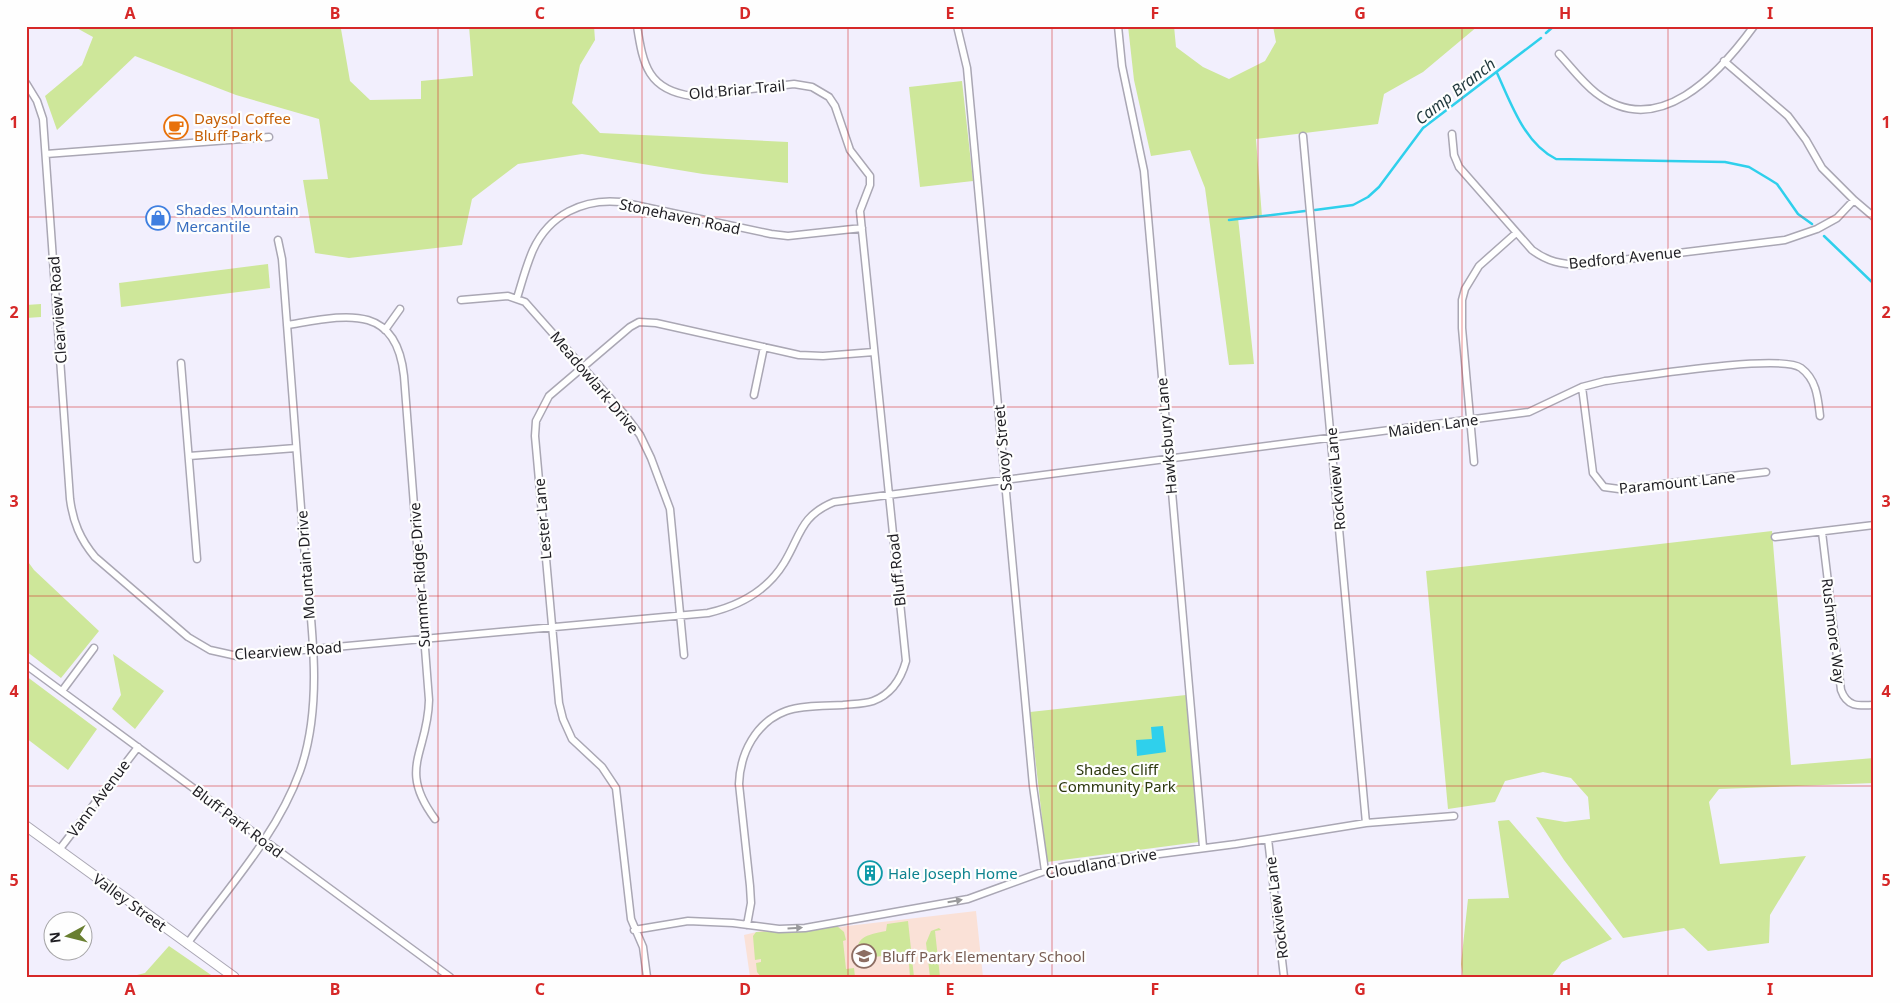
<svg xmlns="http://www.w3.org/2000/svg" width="1900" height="1003" viewBox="0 0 1900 1003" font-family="'Noto Sans',sans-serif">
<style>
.education{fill:#fae1d7}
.green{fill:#cee79a}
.water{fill:#2fd0ec}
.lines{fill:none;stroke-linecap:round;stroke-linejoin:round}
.stream{stroke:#2fd0ec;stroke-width:2.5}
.street-casing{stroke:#aaa7b4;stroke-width:9}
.secondary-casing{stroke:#aaa7b4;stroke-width:11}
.street{stroke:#fff;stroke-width:6}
.secondary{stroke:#fff;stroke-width:9}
.oneway{fill:#9a9a9c}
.grid{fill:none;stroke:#d62828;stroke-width:1;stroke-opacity:0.55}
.labels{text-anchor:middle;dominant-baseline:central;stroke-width:4.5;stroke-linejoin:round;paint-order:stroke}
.street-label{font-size:15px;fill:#1f1e23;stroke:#fefefe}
.food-label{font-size:15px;fill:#c56008;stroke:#fefefe;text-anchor:start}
.shop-label{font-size:15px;fill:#366cbe;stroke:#fefefe;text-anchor:start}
.park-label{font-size:15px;fill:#2c370e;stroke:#fefefe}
.culture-label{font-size:15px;fill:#0d838f;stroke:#fefefe;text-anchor:start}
.education-label{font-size:15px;fill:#785e54;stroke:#fefefe;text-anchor:start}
.water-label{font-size:16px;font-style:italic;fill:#1f373c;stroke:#fefefe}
.neatline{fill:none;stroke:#d62828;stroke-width:2}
.grid-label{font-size:16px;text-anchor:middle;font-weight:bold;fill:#d62828}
</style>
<rect width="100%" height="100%" fill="#f2effd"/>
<path class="education" d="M976 911 983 977H750L744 935 761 931 813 930Z"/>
<path class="green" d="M73 26H285L341 29 350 81 370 100 421 99V81L473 76 469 26H594L595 40 580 65 572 103 600 133 788 142V183L703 174 582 154 518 164 472 199 462 245 349 258 315 253 303 180 328 179 319 119 236 95 135 56 57 130 45 96 82 65 93 37Z
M1128 26H1174L1176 47 1203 67 1229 79 1265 61 1276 42 1273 26H1478L1423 72 1384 94 1378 124 1256 139 1262 217 1238 218 1254 364 1229 365 1205 188 1190 150 1151 156 1134 80Z
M962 81 973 181 920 187 909 87Z
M268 264 270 288 121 307 119 283Z
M41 304V317L26 318V305Z
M1772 531 1791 765 1874 758V783L1719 789 1709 802 1720 864 1806 856 1770 915 1769 943 1708 951 1684 928 1623 938 1564 860 1536 817 1565 822 1590 819 1588 797 1571 778 1543 772 1505 781 1495 802 1448 809 1426 571Z
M26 559 34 570 99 631 61 678 26 651Z
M113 654 164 691 135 729 112 709 121 695Z
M26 676 97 729 68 770 26 738Z
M1186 695 1199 842 1047 862 1030 712Z
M1509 820 1612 939 1562 962 1551 977H1463L1461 964 1468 899 1509 898 1498 821Z
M908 921 914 977H910L909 964H906L898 954 874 957V962L857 963C855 937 862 936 886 931L887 924Z
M837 926 844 932 846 940 843 941 846 969 854 968 855 977H761L757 972 756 963 761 962V959L755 960 753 936 756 932 813 930Z
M939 928 941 930 935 931 940 977H930L926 943 931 931Z
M169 946 214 977H129L145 973Z"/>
<path class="water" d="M1163 726 1166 752 1137 756 1136 740 1152 739 1151 727Z"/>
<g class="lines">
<path class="stream" d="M1546 33 1554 26
M1497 73C1511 103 1524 143 1556 159L1725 162 1749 167 1769 179 1777 184 1798 214 1812 224
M1315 210 1353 205 1368 197 1379 187 1423 128 1541 38
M1229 220 1305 211
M1824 236 1874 284"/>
<g class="street-casing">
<path id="street" d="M637 26C643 65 648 90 692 96L794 84 812 87 829 97 835 106 850 150 870 176V185L860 211 906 661C901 679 892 694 873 701 865 704 852 704 843 705 825 706 802 705 786 711 756 722 740 753 739 784L750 886 751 903 747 925
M957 26 967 68 1033 786 1045 871
M1118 26 1122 66 1144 171 1203 847
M1559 54C1571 67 1582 82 1596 93 1658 141 1719 74 1754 26
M1724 61 1788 116 1806 140 1822 168 1854 200 1874 217
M26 83 37 101 43 119 70 499C73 522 80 539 95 557L188 637 210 650 237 656 708 613C738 606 767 591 784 563 801 535 800 516 834 502L1529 412 1582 387 1605 381C1637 377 1781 353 1801 368 1817 380 1818 399 1820 416
M1452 134 1454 155 1459 167 1532 250C1548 262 1561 264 1580 265L1785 240 1817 229 1837 218 1854 200
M1303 136 1366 823
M46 154 269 137
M517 298C522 282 526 266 533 250 549 215 583 198 621 202L771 234 788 236 862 228
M461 300 508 296 525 302 625 415 640 435 651 458 670 509 684 655
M287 325C343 316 396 301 404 376L429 700C428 753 397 768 435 819
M385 330 400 309
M181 363 197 559
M1582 387 1593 473 1604 487 1619 489 1766 472
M754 395 764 347
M189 456 296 448
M1474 462 1462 328V300L1465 289 1479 266 1515 234
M1822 532 1841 690C1847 707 1858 706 1874 705
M1775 537 1874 525
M26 665 450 977
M62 691 94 648
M1268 839 1284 977
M59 850 138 747
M634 930 688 921 733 923 779 929 805 928 968 899 1045 871 1067 866 1236 844 1366 823 1454 816
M187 944C227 889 277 835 300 771 326 698 309 610 303 534 296 443 289 351 282 259L278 240
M647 977 643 947 631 919 616 788 602 767 572 739 563 719 559 703 535 436 536 421 549 396 630 327 639 322 656 323 799 355 823 356 874 352"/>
</g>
<g class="secondary-casing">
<path id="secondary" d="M26 826 234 977"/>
</g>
<use href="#street" class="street"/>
<use href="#secondary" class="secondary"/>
</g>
<defs><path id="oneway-solid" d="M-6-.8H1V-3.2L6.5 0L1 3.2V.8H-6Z" transform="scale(1.25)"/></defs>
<g class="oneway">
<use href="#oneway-solid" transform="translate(955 901) rotate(-10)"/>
<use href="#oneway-solid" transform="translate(795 928) rotate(-4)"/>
</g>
<path class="grid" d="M232 26V977M438 26V977M642 26V977M848 26V977M1052 26V977M1258 26V977M1462 26V977M1668 26V977M26 217H1874M26 407H1874M26 596H1874M26 786H1874"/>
<defs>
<g id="cafe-ring" transform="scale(1.25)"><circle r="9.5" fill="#fefefe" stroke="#e8710a" stroke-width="1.5"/><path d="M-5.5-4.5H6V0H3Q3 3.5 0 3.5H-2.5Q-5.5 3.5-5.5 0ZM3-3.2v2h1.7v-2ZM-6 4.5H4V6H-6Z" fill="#e8710a"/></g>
<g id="shop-ring" transform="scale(1.25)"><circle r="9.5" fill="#fefefe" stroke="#3f7fe0" stroke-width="1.5"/><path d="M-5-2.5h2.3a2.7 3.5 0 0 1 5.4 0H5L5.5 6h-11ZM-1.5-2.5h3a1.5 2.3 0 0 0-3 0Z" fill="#3f7fe0"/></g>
<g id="building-ring" transform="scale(1.25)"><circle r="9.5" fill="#fefefe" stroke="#0f9aa8" stroke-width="1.5"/><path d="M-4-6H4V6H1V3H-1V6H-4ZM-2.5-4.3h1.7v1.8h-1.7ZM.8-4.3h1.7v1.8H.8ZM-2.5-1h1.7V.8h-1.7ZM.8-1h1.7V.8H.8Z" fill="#0f9aa8"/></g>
<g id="school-ring" transform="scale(1.25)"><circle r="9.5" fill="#fefefe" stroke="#8d6e63" stroke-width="1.5"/><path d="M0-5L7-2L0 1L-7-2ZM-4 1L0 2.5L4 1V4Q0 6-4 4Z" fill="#8d6e63"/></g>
</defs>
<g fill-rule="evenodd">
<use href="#cafe-ring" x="176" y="127"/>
<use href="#shop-ring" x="158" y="218"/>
<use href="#building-ring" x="870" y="873"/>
<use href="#school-ring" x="864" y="956"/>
</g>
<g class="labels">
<g class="street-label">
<text transform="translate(737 89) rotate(-5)">Old Briar Trail</text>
<text transform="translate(680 216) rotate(12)">Stonehaven Road</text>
<text transform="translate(1625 257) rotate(-6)">Bedford Avenue</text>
<text transform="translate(57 310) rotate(-94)">Clearview Road</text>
<text transform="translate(595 382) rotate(50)">Meadowlark Drive</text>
<text transform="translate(1433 425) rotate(-8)">Maiden Lane</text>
<text transform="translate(1166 436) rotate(-95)">Hawksbury Lane</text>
<text transform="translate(1002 448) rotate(-95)">Savoy Street</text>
<text transform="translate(1335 479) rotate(-95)">Rockview Lane</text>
<text transform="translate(1677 482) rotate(-6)">Paramount Lane</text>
<text transform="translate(542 519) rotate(-95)">Lester Lane</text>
<text transform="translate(305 565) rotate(-94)">Mountain Drive</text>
<text transform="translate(896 570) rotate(-96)">Bluff Road</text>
<text transform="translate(419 575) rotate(-94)">Summer Ridge Drive</text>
<text transform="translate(1834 631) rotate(83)">Rushmore Way</text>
<text transform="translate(288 650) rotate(-4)">Clearview Road</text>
<text transform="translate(98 798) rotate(-53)">Vann Avenue</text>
<text transform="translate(238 821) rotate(37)">Bluff Park Road</text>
<text transform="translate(1101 863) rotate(-10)">Cloudland Drive</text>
<text transform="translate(130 902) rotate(36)">Valley Street</text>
<text transform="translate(1276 908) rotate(-97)">Rockview Lane</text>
</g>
<g class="food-label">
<text x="194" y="118">Daysol Coffee<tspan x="194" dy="17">Bluff Park</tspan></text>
</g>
<g class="shop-label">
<text x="176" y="209">Shades Mountain<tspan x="176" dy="17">Mercantile</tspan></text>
</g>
<g class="park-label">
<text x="1117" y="769">Shades Cliff<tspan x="1117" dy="17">Community Park</tspan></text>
</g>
<g class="culture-label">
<text x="888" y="873">Hale Joseph Home</text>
</g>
<g class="education-label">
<text x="882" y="956">Bluff Park Elementary School</text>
</g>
<g class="water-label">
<text transform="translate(1455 91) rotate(-38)">Camp Branch</text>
</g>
</g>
<rect width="1900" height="1003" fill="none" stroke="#fefefe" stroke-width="55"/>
<g transform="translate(68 936) rotate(263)"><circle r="24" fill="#fefefe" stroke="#a5a4a6"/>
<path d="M0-4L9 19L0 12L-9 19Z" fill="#697f30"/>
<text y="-8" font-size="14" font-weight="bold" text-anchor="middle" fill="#1f1e23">N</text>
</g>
<rect x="28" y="28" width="1844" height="948" class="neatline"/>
<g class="grid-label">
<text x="130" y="19">A</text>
<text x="335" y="19">B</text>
<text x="540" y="19">C</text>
<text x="745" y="19">D</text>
<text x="950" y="19">E</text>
<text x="1155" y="19">F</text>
<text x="1360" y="19">G</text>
<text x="1565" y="19">H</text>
<text x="1770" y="19">I</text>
<text x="14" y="128">1</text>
<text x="1886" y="128">1</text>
<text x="14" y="318">2</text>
<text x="1886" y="318">2</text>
<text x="14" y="507">3</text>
<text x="1886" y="507">3</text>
<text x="14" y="697">4</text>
<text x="1886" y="697">4</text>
<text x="14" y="886">5</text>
<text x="1886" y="886">5</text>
<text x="130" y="995">A</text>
<text x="335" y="995">B</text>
<text x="540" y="995">C</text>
<text x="745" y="995">D</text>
<text x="950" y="995">E</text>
<text x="1155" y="995">F</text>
<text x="1360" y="995">G</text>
<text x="1565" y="995">H</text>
<text x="1770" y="995">I</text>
</g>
</svg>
